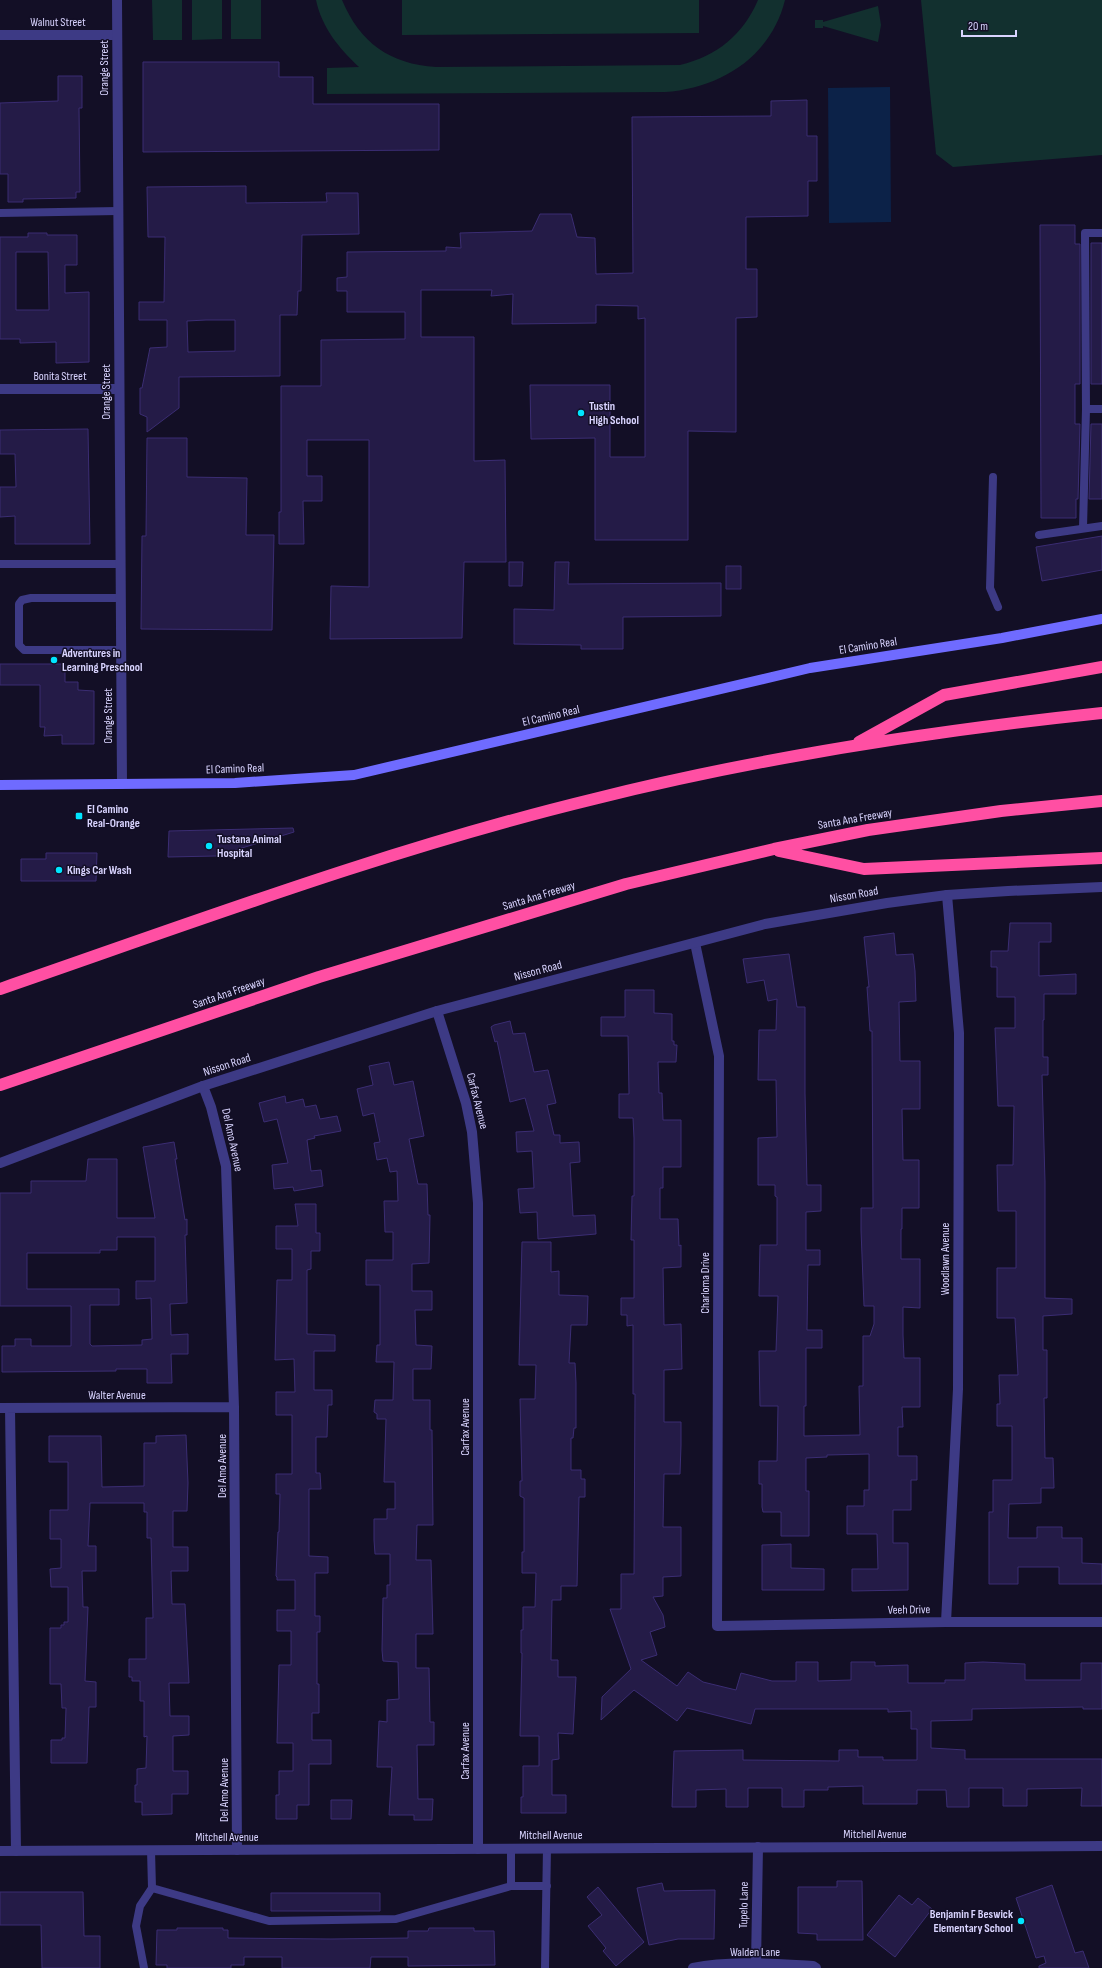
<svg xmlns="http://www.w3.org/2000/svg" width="1102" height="1968" viewBox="0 0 1102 1968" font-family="'Sofia Sans Condensed',sans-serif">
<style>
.green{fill:#12302f}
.water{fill:#0c2248}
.building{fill:#241b47;stroke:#3b2d73;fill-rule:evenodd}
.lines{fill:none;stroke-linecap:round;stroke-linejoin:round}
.service{stroke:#3d3a85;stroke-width:8}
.minor{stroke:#3d3a85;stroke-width:10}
.tertiary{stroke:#3d3a85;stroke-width:10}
.secondary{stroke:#6f6bff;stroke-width:10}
.motorway{stroke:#ff4fa3;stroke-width:12}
.poi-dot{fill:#00e5ff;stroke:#130f26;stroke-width:1.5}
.labels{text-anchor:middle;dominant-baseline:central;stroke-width:3;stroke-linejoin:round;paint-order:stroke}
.street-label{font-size:12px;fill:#d9d4ff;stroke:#130f26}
.poi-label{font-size:12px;font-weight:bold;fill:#d9d4ff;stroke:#130f26;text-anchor:start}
</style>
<rect width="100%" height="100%" fill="#130f26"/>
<path class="green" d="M152 0H182V40H153Z
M192 0H222V39L192 40Z
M231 0H261V39H231Z
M316 0H342C360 43 390 64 436 67L680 65C717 56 743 35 758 0H785C771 57 720 88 665 92L327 94V68L359 67C339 48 322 28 316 0Z
M402 0H699V33L402 35Z
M921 0H1102V155L953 167 936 154Z
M878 6 881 25 878 42 823 26V28H815V20H823V22Z"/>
<path class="water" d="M890 87 891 222 829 223 828 88Z"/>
<path class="building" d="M143 62H279V77H313V104H439V150L143 152Z
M58 76H82V108H79L80 192H76V198L23 199V202H8V174H0V103L58 101Z
M807 100V136H817V181H808V216L746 217V269H757V317L736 318V432L688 431V540H595V438L531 439 530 385H610V457H645V318L638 319V306L596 305V323L512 324 513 294 491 296 492 290H421V337H474V461L505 460 506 562H464L462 638 330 639 331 586 369 587V440H307V476H322V501H303L304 544H279V512H281V386H321V340L405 339V312H347V291H337V278L347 277V252L446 251V247L461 248 460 233 532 231 540 214H571L577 237 595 238 596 274 633 273 632 117 771 116V101Z
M246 186V203L327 202 326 193H358L359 234 302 235 301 291H298L297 315H280V376L179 377V408L147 432V417L140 414V388H142L150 348 167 347V320H139V302H164L165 237H148L147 187ZM206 320H235V351L188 352 187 321Z
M1040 225H1075V244H1080V384H1075V424H1080L1078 499H1076V518H1041Z
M28 233H47V235H77V265H65V293L89 292V362L56 363V342L20 343V339H0V237H28ZM16 252H48L49 310H16Z
M1091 243H1102V384H1091Z
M1091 424H1102V499H1089Z
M88 429 90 544H15V516L0 517V487H16L15 454H0V430Z
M147 438H187V477L247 478 246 535H274L272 630 141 629 142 536H146Z
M1102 536V570L1042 581 1036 547Z
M509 562H523L522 586H509Z
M555 562H569L568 584 721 583V616L623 617V649H581V645L514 644V609L554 610Z
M726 566H741V589H726Z
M0 664H65V682H78V690L94 691V744H62V735L44 736 45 727H40V685H0Z
M293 828 294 832 216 856 168 857 169 831Z
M46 853H97L96 881H21V859H46Z
M1010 923H1051V942H1039V976L1076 974V994H1044V1020H1043V1057H1048V1075H1042L1045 1182V1298L1072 1299V1314L1043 1316V1350H1047V1398H1044L1045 1458H1053L1054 1488H1041V1503L1009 1504 1008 1538H1037V1527H1062V1538H1082V1563L1102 1564V1584H1059V1567H1018V1584H989V1512H993V1480H1012V1426H997V1404H1000L999 1375H1018L1015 1318H997V1268H1016V1211H998L997 1165H1013L1014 1106H998L995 1028H1015V997H997V967H991V951H1008Z
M894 933 896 955 913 954 915 971 916 1001 899 1002 900 1061H920V1109H902L903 1160H919V1208H902V1229H901V1259H920V1308L903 1307V1335L904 1358H920V1407H902L903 1427H898V1456H917V1480H911V1510H893V1543H908V1590L852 1591V1569H878L877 1534H847V1506H864V1490H869V1454L827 1455V1457L806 1458V1491H809V1536H781V1512H763L762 1507V1484H759V1461H777L778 1406H760L759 1351H776L778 1296H759L760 1245H777V1197L775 1196V1185H758V1138L777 1137 776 1080H758L759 1030H776L777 999 768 1001 764 980 747 983 743 959 789 954 797 1007H805V1093L807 1185H821V1211L806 1212V1250H820V1265H808L807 1330H822V1348H806V1406H804V1436L860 1435 859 1386H863V1336H870L874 1324V1306H864L861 1230V1208H873L872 1031H870L867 987H869L864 937Z
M625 990H654V1013L672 1014V1041H674V1045H677L676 1062H658L659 1093H662L663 1120H681V1167H663V1188H660V1219H678L679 1246 681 1245V1267L663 1268 664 1325 681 1324 682 1369 664 1370V1422H681V1445L680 1474H664L663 1527H681V1576L663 1577V1596L653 1597 663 1615 665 1627 650 1632 657 1655 641 1660 677 1686 688 1672 703 1682 736 1690 741 1673 772 1681H796V1662H818V1681L851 1680V1662H875V1666L908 1665V1683H945V1680H965V1663L983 1662 1025 1664V1680H1081V1663H1102V1709H1083V1707L972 1709V1720L931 1721V1748L965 1750V1759H1102V1806H1081L1082 1788 1027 1789V1806H1003V1788H969V1807H947L946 1790H917V1804H863V1786L828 1787V1790H804V1807H782V1788H748V1807H726V1789L696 1790V1807H672L674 1751 743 1750V1760L839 1761V1750H858V1757H883V1760H917V1729H911V1711L888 1712V1709H755L751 1724 687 1708 677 1721 634 1690 601 1720 602 1697 631 1669 610 1609H621V1574H634L635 1394H633V1325L627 1326V1315H621V1298H634V1240H631L632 1196H634V1138L633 1118H619V1094H629L628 1036H601V1017H625Z
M510 1021 513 1034 525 1033 534 1072 548 1070 556 1103 547 1105 554 1135H560V1143L579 1142 580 1162 570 1163 573 1216 595 1215 596 1234 538 1239 537 1212 520 1213 518 1189 534 1188 532 1151 517 1152 516 1132 534 1131 525 1098 510 1102 497 1041 495 1042 491 1027 494 1025Z
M389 1062 394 1085 413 1081 424 1136 409 1139 418 1184H427L428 1215H430L429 1263 412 1264V1291H432V1310H415L416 1345 432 1346 431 1369H413V1400H430V1430H432L433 1525H417L416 1560H431L433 1634H416V1668H429L430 1722H434V1745H417L418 1799H433L432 1820H414V1815H389L392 1767H377L379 1721 387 1722V1700L399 1699 398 1662 383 1661 382 1650 383 1598H387V1585H390V1554H375L374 1540V1519H387V1509H395V1482H384L386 1419H377V1414L374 1412 375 1400H393L394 1362H376L377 1345H380V1285H366V1260H393V1232H385L384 1201H398L397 1171 390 1172 387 1158 377 1160 374 1143 380 1142 374 1113 363 1116 357 1089 373 1085 369 1066Z
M285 1096 286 1103 303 1099 305 1107 316 1105 320 1119 337 1116 341 1131 314 1136 315 1138 307 1140 311 1171 321 1170 323 1186 294 1191 293 1187 274 1189 272 1165 288 1163 277 1119 264 1122 259 1103Z
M174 1142 177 1159H175L185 1220 187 1219V1235H185L187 1303 170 1304 171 1335 188 1334V1354H171L172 1383H147V1369H116V1371L2 1372V1346H15V1339H31V1346H71V1306H0V1193H31V1181H86L88 1159H117V1218H155L143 1147ZM117 1237H155V1281H136V1299L151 1298 152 1339 142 1340V1345L92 1346 90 1344V1305H119V1289H27V1253H100V1250H117Z
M295 1204H316V1233H320V1251H311V1269L307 1270V1334L335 1335V1351H314V1390H332V1405H328L327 1437H316V1473H320L321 1489H309V1556L328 1557V1573H315V1616H320V1632H317V1684H319V1713H312V1740H331V1764H309V1805H297V1819H276V1795H279V1771H293V1743H277L279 1665H291V1631H277V1610H295V1580H277V1577L276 1576 278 1532H279L280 1494H276V1474H292V1415H276V1392H295L294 1359 275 1360 277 1280H292V1249H276V1226H298Z
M522 1242H551V1272L559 1271V1295L588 1296 587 1325H571L569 1363H575L576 1383V1428H574L573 1438H571V1470H581V1479H585V1497H579L577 1586H561V1600H552L551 1660H558V1677H576L573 1734 558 1733 559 1759 552 1760V1795H566V1813H521V1797H523V1766H539V1736H520L522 1653H521V1630H523V1607H535L536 1573H522V1552H524V1498L520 1496V1481H522L520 1399H535L536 1365H519Z
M186 1435 188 1483 187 1511H173V1547H188V1571H171L172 1604H185L189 1683H169L170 1716H189V1735L173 1736V1771H188V1794H172V1814L142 1815V1802H135V1785H137V1769L146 1768 147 1736 144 1737V1701H140V1681H132V1677H129V1659H146V1618H153L151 1538H147V1512H144V1503H90L88 1546H96V1571H82L83 1607H88L85 1681 96 1682V1707H89L87 1763H51V1740H62V1738H65L66 1708H62L61 1684H50V1628H61V1625H64V1622H68V1587H51L50 1569 61 1568V1539H50V1510H68V1462H49V1436H101L102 1487 144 1486V1443H156V1436Z
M791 1544V1568L824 1569V1590H762V1545Z
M331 1800H352L351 1819H331Z
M837 1881H862L863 1940H817V1934L798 1933V1887H837Z
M662 1883 664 1891 715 1890 714 1939H678L649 1945 637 1888Z
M1052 1885 1075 1953 1083 1951 1089 1968H1039V1966L1046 1963 1044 1956 1036 1958 1016 1898Z
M598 1887 644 1942 616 1966 603 1951 606 1948 588 1926 602 1915 587 1897Z
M0 1892H83L84 1936H100V1968H42L41 1925H0Z
M271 1893H380V1911H271Z
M899 1895 912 1905 918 1898 932 1909 895 1957 867 1935Z
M177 1928H223V1930H228V1938L331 1939 408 1938V1931H428L429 1928H474V1931H494L495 1965 408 1966V1957H371L370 1968H282V1957H244V1965H231V1968H167V1965H156L157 1930H177Z"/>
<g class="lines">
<path class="service" d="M0 213 118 211
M1086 409H1102
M993 477 990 588 998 607
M1083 528 1086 409 1085 233H1102
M1039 535 1102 526
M0 564H120
M121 598H31L22 600 19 604V645L24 650H121
M511 1886V1848
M152 1888 269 1921 396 1919 511 1886H547
M144 1968 136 1926 140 1906 152 1888 151 1850
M545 1968 547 1848"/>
<path class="minor" d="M0 35H117
M0 389H119
M695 943 719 1056 717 1626 946 1622H1102
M437 1011 466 1103 472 1132 478 1203V1849
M203 1086 211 1107 226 1166 234 1407 237 1850
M0 1408 234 1407
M10 1408 16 1851
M946 1622 958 1389 959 1033 947 895
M756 1964 758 1847
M693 1968C732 1960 773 1964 813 1966L816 1968"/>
<path class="tertiary" d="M117 0 122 784
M0 1163 203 1086 437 1011 765 924 887 903 947 895 1008 891 1102 887
M0 1851 1102 1846"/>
<path class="secondary" d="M0 785 235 783 354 775 810 668 1002 638 1102 619"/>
<path class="motorway" d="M859 742 944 695 1102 667
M779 851 864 869 1102 858
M0 989C197 921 392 848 594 799 761 757 931 731 1102 713
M0 1085 319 977 626 884 774 849 868 830 1001 811 1102 801"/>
</g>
<g class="poi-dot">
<circle cx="581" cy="413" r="4"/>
<circle cx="54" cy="660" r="4"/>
<rect x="75" y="812" width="8" height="8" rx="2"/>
<circle cx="209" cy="846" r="4"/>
<circle cx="59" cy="870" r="4"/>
<circle cx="1021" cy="1921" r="4"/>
</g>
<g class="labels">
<g class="street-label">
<text x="58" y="22">Walnut Street</text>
<text transform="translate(104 68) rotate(-90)">Orange Street</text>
<text x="60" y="376">Bonita Street</text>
<text transform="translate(106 392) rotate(-90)">Orange Street</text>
<text transform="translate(868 646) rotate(-9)">El Camino Real</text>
<text transform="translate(108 716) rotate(-90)">Orange Street</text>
<text transform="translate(551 716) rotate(-13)">El Camino Real</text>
<text transform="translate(235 769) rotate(-2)">El Camino Real</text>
<text transform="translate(855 819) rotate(-10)">Santa Ana Freeway</text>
<text transform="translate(854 895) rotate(-10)">Nisson Road</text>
<text transform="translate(539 896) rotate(-17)">Santa Ana Freeway</text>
<text transform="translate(538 971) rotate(-15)">Nisson Road</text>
<text transform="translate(229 993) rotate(-19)">Santa Ana Freeway</text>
<text transform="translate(227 1065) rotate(-18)">Nisson Road</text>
<text transform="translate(477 1101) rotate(76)">Carfax Avenue</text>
<text transform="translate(232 1140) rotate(78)">Del Amo Avenue</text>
<text transform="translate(945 1259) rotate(-90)">Woodlawn Avenue</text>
<text transform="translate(705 1283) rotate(-90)">Charloma Drive</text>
<text x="117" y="1395">Walter Avenue</text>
<text transform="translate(465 1427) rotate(-90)">Carfax Avenue</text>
<text transform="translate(222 1466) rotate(-90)">Del Amo Avenue</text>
<text transform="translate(909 1610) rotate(-1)">Veeh Drive</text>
<text transform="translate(465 1751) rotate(-90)">Carfax Avenue</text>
<text transform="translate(224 1790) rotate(-90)">Del Amo Avenue</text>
<text x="875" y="1834">Mitchell Avenue</text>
<text x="551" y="1835">Mitchell Avenue</text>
<text x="227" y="1837">Mitchell Avenue</text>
<text transform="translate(744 1905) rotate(-89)">Tupelo Lane</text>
<text x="755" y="1952">Walden Lane</text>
</g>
<g class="poi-label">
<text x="589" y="406">Tustin<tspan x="589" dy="14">High School</tspan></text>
<text x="62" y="653">Adventures in<tspan x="62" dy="14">Learning Preschool</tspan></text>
<text x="87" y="809">El Camino<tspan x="87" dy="14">Real-Orange</tspan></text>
<text x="217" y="839">Tustana Animal<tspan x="217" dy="14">Hospital</tspan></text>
<text x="67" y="870">Kings Car Wash</text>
<text x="1013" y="1914" text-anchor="end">Benjamin F Beswick<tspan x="1013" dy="14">Elementary School</tspan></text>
</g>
</g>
<path d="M962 30v6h54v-6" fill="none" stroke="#d9d4ff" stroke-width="2"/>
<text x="968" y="30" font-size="12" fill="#d9d4ff" stroke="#130f26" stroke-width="3" paint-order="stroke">20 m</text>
</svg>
